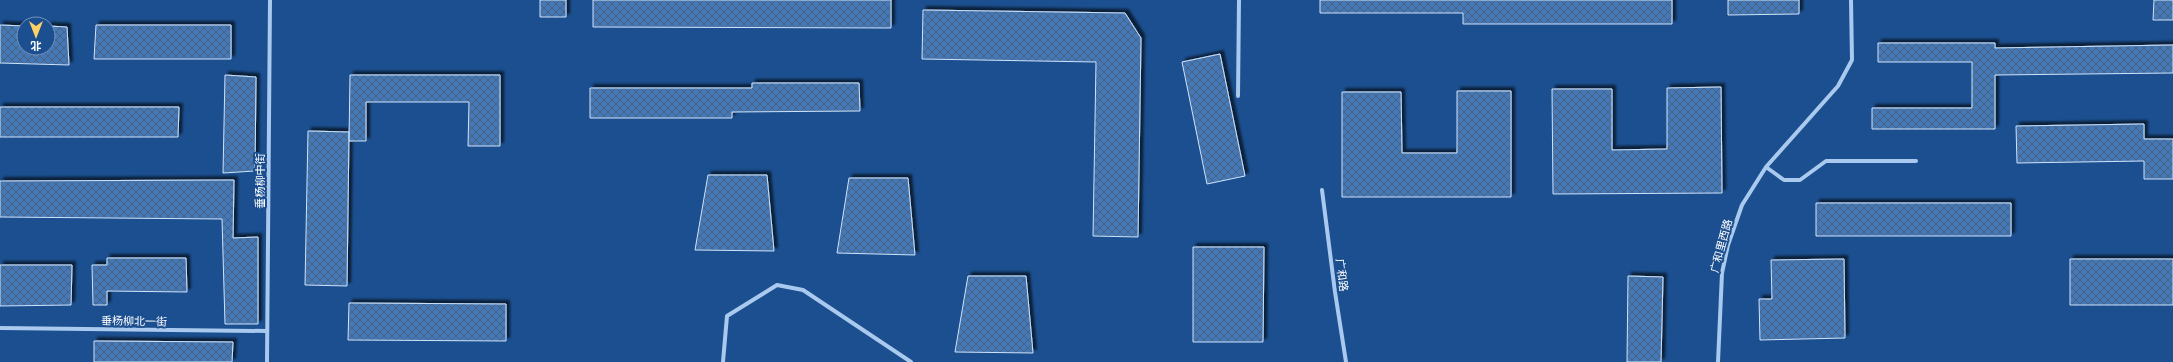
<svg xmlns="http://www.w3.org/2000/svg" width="2173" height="362" viewBox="0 0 2173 362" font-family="Helvetica,'Noto Sans SC',sans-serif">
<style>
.building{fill:url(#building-cross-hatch);stroke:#cfe3fa;filter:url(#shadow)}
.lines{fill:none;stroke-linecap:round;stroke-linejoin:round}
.street{stroke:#a9c9ee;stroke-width:4}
.labels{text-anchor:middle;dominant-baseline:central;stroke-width:4;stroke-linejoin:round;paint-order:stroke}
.street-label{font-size:11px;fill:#fff;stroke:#1b4f8f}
</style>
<defs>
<pattern id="building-cross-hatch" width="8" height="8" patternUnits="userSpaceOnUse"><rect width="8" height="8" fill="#4478b7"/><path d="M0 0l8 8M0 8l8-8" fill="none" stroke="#486282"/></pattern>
<filter id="shadow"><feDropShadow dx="3.5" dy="-3.5" stdDeviation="1" flood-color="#0009"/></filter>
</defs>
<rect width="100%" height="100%" fill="#1b4f8f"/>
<path class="building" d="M540 0H566V17H540Z
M593 0H891V28L593 27Z
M1320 0H1672V24H1463V13H1320Z
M1728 0H1799V14L1728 15Z
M2154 0H2173V20H2153Z
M923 10 1125 13 1141 38 1138 237 1093 236 1096 62 922 59Z
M0 25 24 26V48H48V26L67 27 69 65 0 63Z
M96 25H231V59H94Z
M1878 43H1995V48L2173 45V73L1995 75V129H1872V108H1972V62H1878Z
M1220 54 1245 176 1207 184 1182 62Z
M225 75 256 77 255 171 223 173Z
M350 75H500V146H468L469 102H366V141H349Z
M752 83H859L860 111 732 112V118H590V88H752Z
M1721 87 1722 193 1553 194 1552 89H1612V150L1667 149V88Z
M1457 91H1511V197H1342V92H1401L1402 153H1457Z
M0 107H179L178 137H0Z
M2144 124V139H2173V179H2144V161L2017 163 2016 126Z
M308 131 349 132 347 286 305 285Z
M708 175H767L774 251 695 250Z
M849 178H908L915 255 837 253Z
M234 180 233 238 258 237V324H225L222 219 0 217V181Z
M1816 203H2011V236H1816Z
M1193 247H1264L1263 342H1193Z
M107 258H186L187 292 107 291V305H93L92 265H107Z
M1844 259 1845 338 1760 340 1759 299H1772L1771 260Z
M2070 259H2173V305H2070Z
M0 265H72L71 305 0 306Z
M968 276H1026L1033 353 955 352Z
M1628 276 1663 277 1661 362H1627Z
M349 303 506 304V341L348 340Z
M94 341 233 342 232 362H94Z"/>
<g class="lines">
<path class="street" d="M1238 96 1239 0
M1766 167 1784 180H1800L1826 161H1916
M1322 190 1335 292 1346 362
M0 328 267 331
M267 362 270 0
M723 362 727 316 777 285 803 290 911 362
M1718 362 1722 273 1728 245 1742 205 1766 167 1838 86 1852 60 1851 0"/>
</g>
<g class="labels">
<g class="street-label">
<text transform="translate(260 181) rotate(-90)">垂杨柳中街</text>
<text transform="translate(1721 246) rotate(-75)">广和里西路</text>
<text transform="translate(1342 275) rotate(83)">广和路</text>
<text transform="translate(134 321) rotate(1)">垂杨柳北一街</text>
</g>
</g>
<g transform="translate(36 36) rotate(180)"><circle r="19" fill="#1b4f8f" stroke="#7695bc"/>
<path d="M0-3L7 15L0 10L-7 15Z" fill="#ffd166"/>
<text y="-6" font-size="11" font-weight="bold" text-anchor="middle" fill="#ffffff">北</text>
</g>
</svg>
